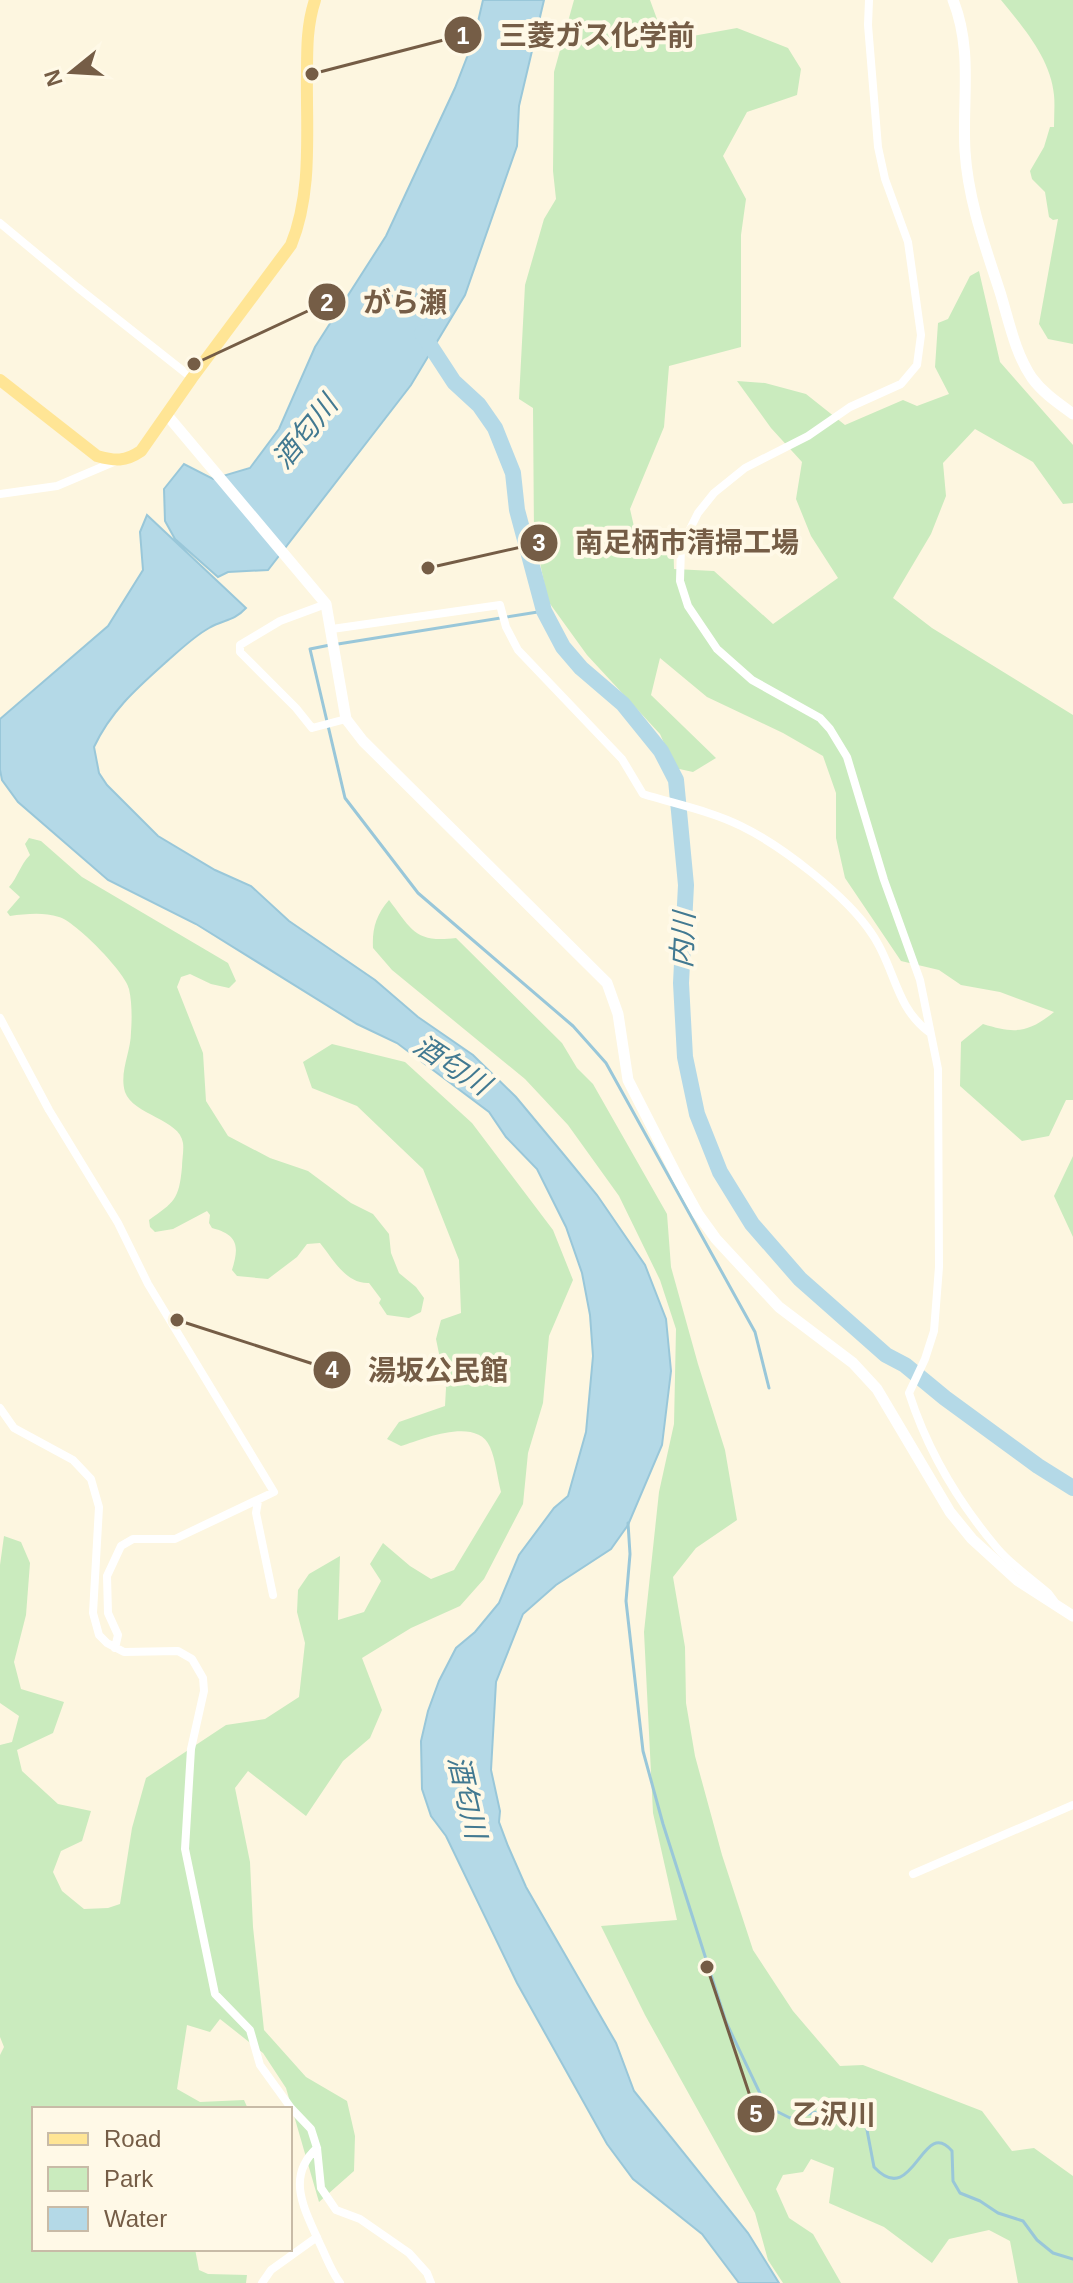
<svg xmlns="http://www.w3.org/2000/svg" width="1073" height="2283" viewBox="0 0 1073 2283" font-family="Helvetica,'Noto Sans JP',sans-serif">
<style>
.green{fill:#caebbe}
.water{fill:#b4d9e7;stroke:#99c7d9;stroke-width:2}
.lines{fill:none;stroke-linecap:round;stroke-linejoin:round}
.stream{stroke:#99c7d9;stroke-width:3}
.river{stroke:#b4d9e7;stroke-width:16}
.street{stroke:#fff;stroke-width:8}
.secondary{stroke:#fff;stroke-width:11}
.primary{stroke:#ffe595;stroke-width:12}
.labels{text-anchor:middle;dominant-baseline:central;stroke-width:8;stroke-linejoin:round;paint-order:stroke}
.water-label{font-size:28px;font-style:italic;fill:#427991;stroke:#fff9e7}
.leader{fill:none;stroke:#755d46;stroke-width:3}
.callout-dot{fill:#755d46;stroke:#fff9e7;stroke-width:3}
.mark-label{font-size:24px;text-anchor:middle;font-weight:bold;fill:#fff}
.callout-label{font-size:28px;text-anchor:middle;font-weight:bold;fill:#755d46;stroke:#fff9e7;stroke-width:8;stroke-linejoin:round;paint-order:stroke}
</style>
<rect width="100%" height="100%" fill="#fdf6e0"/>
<path class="green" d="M574 0H650L665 41 737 28 788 48 801 69 797 95 747 112 723 156 746 199 741 235V347L669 366 664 427 630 509 637 540 673 530 674 569 714 571 773 624 838 578 811 536 796 499 802 462 771 428 737 381 765 383 806 394 845 425 903 400 917 406 949 394 935 367 938 323 948 319 970 276 979 271 1000 362 1073 445V503L1063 504 1033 462 975 429 943 463 946 496 931 534 893 598 932 628 1073 715V1100H1066L1049 1136 1022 1141 960 1086 961 1042 983 1024C1015 1034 1028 1033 1054 1012L1000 992 961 985 939 970 901 961 845 878 836 838V793L823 756 783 733 707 697 660 658 651 695 716 758 693 772 675 768 660 734 587 655 548 601 534 534 533 408 519 399 525 285 544 219 556 199 553 171 554 72Z
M1001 0H1073V344L1048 339 1039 324 1058 219 1053 220 1049 217 1045 192 1032 179 1030 171 1044 147 1050 127H1054C1054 116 1055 105 1054 95 1051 59 1023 27 1001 0Z
M29 838 41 841 82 877 228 963 236 981 229 988 211 984 190 974 181 977 177 987 203 1053 206 1101 228 1136 270 1158 308 1171 351 1203 373 1214 389 1234 391 1253 399 1273 416 1287 424 1298 421 1312 409 1318 387 1315 379 1303 381 1299 369 1283C346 1284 333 1259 320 1243L307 1244 297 1257 268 1279 237 1276 232 1270C239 1247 239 1235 212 1228L209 1223 210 1215 207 1211 173 1229 155 1232 150 1227 149 1220C174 1202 179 1200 182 1167 182 1160 184 1150 183 1143 180 1119 133 1115 125 1092 119 1072 131 1052 131 1032 132 1019 132 1002 129 989 126 973 75 921 59 917 43 912 26 914 10 916L7 912 20 897 9 887C18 877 20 865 30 855L25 844Z
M389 900C412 930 415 943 456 938L562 1043 577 1068 593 1084 667 1214 671 1267 698 1364 725 1450 737 1520 696 1548 673 1577 685 1647 686 1703 695 1756 722 1855 753 1950 793 2011 840 2066 863 2065 982 2111 1012 2151 1034 2148 1073 2176V2283H1018L1010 2241 989 2230 949 2239 932 2263 884 2227 829 2203 834 2168 811 2159 803 2172 783 2175 776 2189 789 2218 813 2234 841 2283H783L768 2260 755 2213 645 2015 601 1926 677 1920 653 1813 644 1632 659 1492 674 1424 676 1329 660 1280 619 1196 568 1125 525 1079 392 970 373 948C372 929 376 915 389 900Z
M332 1044 405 1062 472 1123 553 1230 573 1280 549 1336 543 1403 528 1453 523 1504 484 1579 460 1606 411 1628 362 1658 382 1710 370 1738 343 1761 306 1816 248 1771 235 1788 250 1862 253 1927 264 2030 306 2077 347 2101 355 2136 354 2171 319 2202 286 2088 263 2053 220 2019 210 2032 187 2025 177 2089 200 2102 244 2100 248 2109H34V2249H195L199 2270 208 2274 247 2275 246 2283H0V2055L4 2047 0 2037V1745L12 1742 19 1716 0 1703V1565L4 1536 21 1542 30 1563 26 1615 14 1662 21 1689 64 1702 53 1733 17 1750 22 1771 58 1804 91 1811 82 1841 61 1851 53 1872 62 1891 84 1909 108 1908 120 1904 132 1828 146 1778 226 1725 265 1719 299 1697 305 1643 297 1612 298 1590 309 1574 340 1556 338 1620 364 1612 381 1581 370 1564 383 1543 410 1566 431 1579 454 1570 501 1492C497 1477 496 1461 490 1447 477 1416 423 1439 401 1446L387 1439 399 1422 445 1406 446 1388 436 1339 441 1320 461 1313 459 1260 423 1169 357 1106 312 1088 303 1062Z
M1073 1156V1237L1054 1196Z"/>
<path class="water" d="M483 0H544L519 106 517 146 465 295 411 385 268 570 228 572 218 577 175 539 165 521 164 489 184 464 213 479 250 468 279 429 315 347 386 236 455 88 474 39Z
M147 515 246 608C233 622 224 619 209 628 193 637 179 651 165 663 136 689 111 711 94 747L99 773 107 785 158 836 215 870 251 886 289 921 375 980 418 1017 473 1055 516 1097 565 1156 597 1195 645 1265 666 1319 671 1371 662 1445 628 1525 611 1549 556 1585 523 1614 496 1682 491 1770 500 1811 499 1822 508 1846 526 1887 616 2043 634 2091 748 2233 779 2283H739L702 2234 633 2179 607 2144 517 1983 446 1836 431 1816 422 1789 421 1741 428 1711 439 1681 456 1648 475 1632 499 1603 519 1555 554 1508 568 1496 586 1432 593 1356 590 1315 582 1273 566 1227 537 1169 506 1137 489 1112 397 1043 357 1024 196 924 108 880 18 802 2 780 0 770V719L108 626 143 570 140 532Z"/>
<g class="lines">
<path class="stream" d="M338 644 544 611
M330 645 310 649 345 798 418 893 573 1026 606 1063 755 1332 769 1388
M628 1523 630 1554 626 1601 643 1751 663 1824 726 2022 766 2106 790 2118 840 2107 855 2111 862 2117 867 2130 874 2167C914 2210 922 2115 952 2151L953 2181 960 2193 980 2201 998 2213 1023 2221 1037 2240 1053 2253 1073 2259"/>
<path class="river" d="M422 333 454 382 479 405 495 428 513 473 517 510 544 611 563 647 581 668 623 704 661 751 676 780 686 885 681 983 685 1057 697 1114 720 1172 752 1224 800 1279 886 1355 905 1365 945 1398 1038 1466 1073 1488"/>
<path class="street" d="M869 0 868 25 878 147 885 179 908 242 921 335 917 365 901 384 850 407 808 436 745 468 714 493 698 513 681 547 680 581 688 606 717 649 752 680 820 718 830 729 847 757 884 880 920 980 938 1069 939 1267 934 1331 925 1359 909 1393C927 1449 959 1503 997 1548 1011 1565 1032 1579 1048 1593L1054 1601
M0 223 77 287 192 378
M0 494 57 486 116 461
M326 604 280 621 240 645V652L296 708 312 728 346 719
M332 629 500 605 506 627 518 650 622 759 643 794C675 804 711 811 741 826 782 846 847 896 872 934 895 967 895 1007 929 1032
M0 1018 49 1110 118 1223 148 1284 274 1492 175 1539H133L121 1546 107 1576 108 1613 118 1635 115 1648
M0 1408 14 1428 73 1460 91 1479 99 1507 93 1613 99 1635 107 1643 124 1652 178 1651 192 1659 203 1678 204 1691 191 1749 185 1849 215 1994 250 2030 260 2065 291 2108 311 2129 317 2148 321 2188 336 2210 360 2219 409 2253 427 2273 431 2283
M258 1501 256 1513 273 1595
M913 1874 1073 1805
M317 2148C285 2177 305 2210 319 2242 326 2256 331 2271 340 2283
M262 2283 271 2270 317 2237"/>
<path class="secondary" d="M953 0C973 50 962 99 965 151 968 200 985 246 1000 292 1009 321 1015 353 1032 378 1043 393 1058 403 1073 414
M167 415 326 604 346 719 363 741 607 983 618 1014 628 1080 678 1178 698 1214 716 1239 779 1307 853 1363 877 1389 950 1512 972 1539 1017 1580 1073 1616"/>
<path class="primary" d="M0 380 97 456C115 461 125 462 141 451L192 378 291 245C313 191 306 130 307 73 307 48 307 24 315 0"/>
</g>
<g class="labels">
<g class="water-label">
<text transform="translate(305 432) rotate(-51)">酒匂川</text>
<text transform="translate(683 940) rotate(-87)">内川</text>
<text transform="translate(452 1065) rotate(33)">酒匂川</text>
<text transform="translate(467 1797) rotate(77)">酒匂川</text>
</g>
</g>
<path class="leader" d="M312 74L463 35M194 364L327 302M428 568L539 543M177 1320L332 1370M707 1967L756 2114"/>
<g class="callout-dot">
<circle cx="312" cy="74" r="8"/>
<circle cx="194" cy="364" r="8"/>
<circle cx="428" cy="568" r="8"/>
<circle cx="177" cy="1320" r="8"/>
<circle cx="707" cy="1967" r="8"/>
<circle cx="463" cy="35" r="20"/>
<circle cx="327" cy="302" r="20"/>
<circle cx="539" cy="543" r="20"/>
<circle cx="332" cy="1370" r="20"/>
<circle cx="756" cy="2114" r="20"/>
</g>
<g class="mark-label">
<text x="463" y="44">1</text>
<text x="327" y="311">2</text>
<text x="539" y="551">3</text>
<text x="332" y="1378">4</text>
<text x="756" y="2122">5</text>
</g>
<g class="callout-label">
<text x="597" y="45">三菱ガス化学前</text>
<text x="405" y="312">がら瀬</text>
<text x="687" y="552">南足柄市清掃工場</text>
<text x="438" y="1380">湯坂公民館</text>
<text x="834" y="2124">乙沢川</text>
</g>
<rect x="32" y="2107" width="260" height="144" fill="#fff9e7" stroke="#c8bba7" stroke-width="2"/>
<rect x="48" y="2133" width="40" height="12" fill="#ffe595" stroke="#c8bba7" stroke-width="2"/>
<text x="104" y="2147" font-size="24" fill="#755d46">Road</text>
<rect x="48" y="2167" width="40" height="24" fill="#caebbe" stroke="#c8bba7" stroke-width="2"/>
<text x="104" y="2187" font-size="24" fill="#755d46">Park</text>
<rect x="48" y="2207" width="40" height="24" fill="#b4d9e7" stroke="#c8bba7" stroke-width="2"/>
<text x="104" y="2227" font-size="24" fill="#755d46">Water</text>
<g transform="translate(72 72) rotate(252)" stroke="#fff9e7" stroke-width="6" paint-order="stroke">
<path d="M0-6L14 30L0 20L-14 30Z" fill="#755d46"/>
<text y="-12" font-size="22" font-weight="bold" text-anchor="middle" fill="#755d46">N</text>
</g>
</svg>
